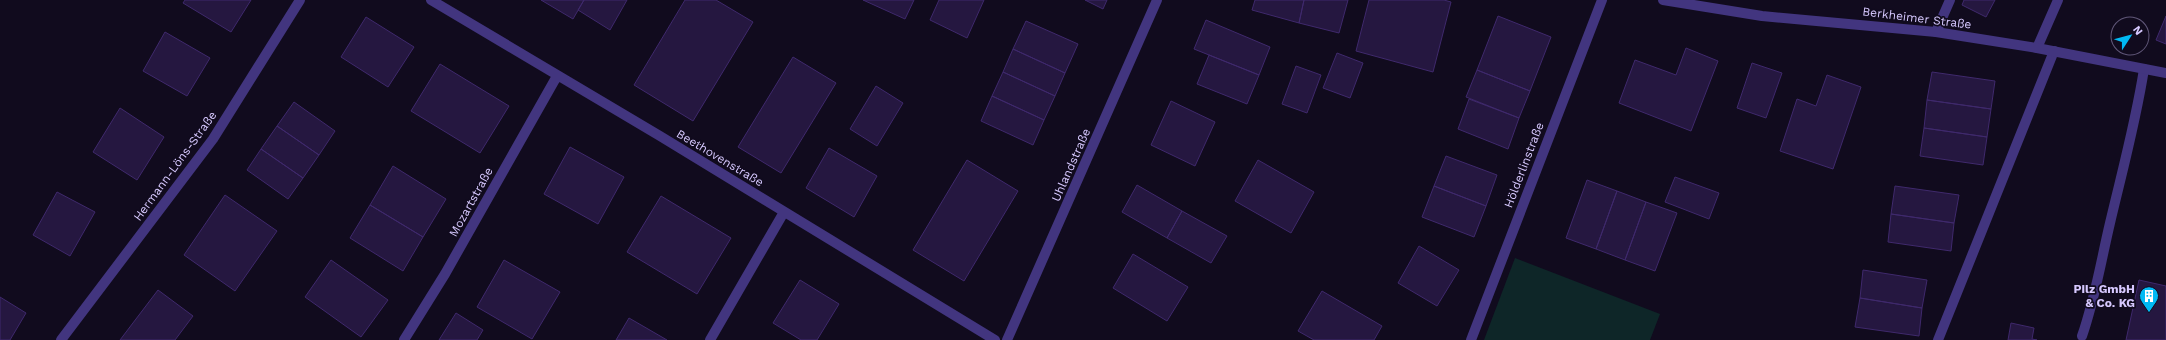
<svg xmlns="http://www.w3.org/2000/svg" width="2166" height="340" viewBox="0 0 2166 340" font-family="'Work Sans',sans-serif">
<style>
.green{fill:#0e2628}
.building{fill:#251740;stroke:#3f296c}
.lines{fill:none;stroke-linecap:round;stroke-linejoin:round}
.service{stroke:#42357f;stroke-width:10}
.minor{stroke:#42357f;stroke-width:10}
.labels{text-anchor:middle;dominant-baseline:central;stroke-width:3.5;stroke-linejoin:round;paint-order:stroke}
.street-label{font-size:12px;fill:#d7c9ff;stroke:#110b1e}
.poi-label{font-size:12px;font-weight:bold;fill:#d7c9ff;stroke:#110b1e;text-anchor:end}
</style>
<rect width="100%" height="100%" fill="#110b1e"/>
<path class="green" d="M1515 258 1660 314 1650 340H1484Z"/>
<path class="building" d="M185 0H251L231 32 183 3Z
M541 0H584L573 19Z
M584 0H627L610 30 578 10Z
M685 0H716L753 22 693 121 634 85Z
M863 0H914L905 19Z
M939 0H984L967 38 930 20Z
M1085 0H1107L1103 9Z
M1255 0H1304L1299 23 1252 10Z
M1304 0H1348L1339 33 1299 23Z
M1369 0H1444L1451 2 1433 72 1356 51Z
M1964 0H1995L1986 17 1962 5Z
M1498 16 1551 37 1530 91 1477 70Z
M2166 16V44L2156 40Z
M366 17 414 47 388 87 341 57Z
M1206 20 1270 47 1259 75 1194 49Z
M1026 21 1078 44 1065 73 1013 49Z
M165 32 210 58 187 96 143 71Z
M1686 48 1718 61 1691 131 1619 103 1635 60 1676 75Z
M1013 49 1065 73 1055 96 1003 72Z
M1337 53 1363 63 1350 98 1323 88Z
M1209 55 1259 75 1247 104 1197 84Z
M793 57 836 83 781 173 738 147Z
M1752 63 1782 73 1766 118 1737 108Z
M440 64 509 106 480 153 411 111Z
M1296 66 1321 75 1307 113 1282 104Z
M1477 70 1530 91 1519 118 1466 97Z
M1003 72 1055 96 1044 120 992 96Z
M1932 72 1995 81 1991 109 1927 100Z
M1827 75 1861 87 1833 169 1780 151 1797 99 1816 106Z
M876 86 903 103 877 146 850 129Z
M992 96 1044 120 1033 145 981 121Z
M1469 99 1519 118 1508 149 1458 129Z
M1927 100 1991 109 1987 137 1924 128Z
M1171 101 1215 122 1195 166 1151 145Z
M294 102 335 131 319 155 277 126Z
M120 108 164 137 137 180 93 152Z
M277 126 319 155 303 178 261 149Z
M1924 128 1987 137 1983 165 1920 156Z
M570 147 624 177 598 224 544 194Z
M829 148 877 176 854 217 806 188Z
M261 149 303 178 288 199 247 170Z
M1446 156 1497 175 1486 206 1434 186Z
M967 160 1018 191 964 281 913 250Z
M1258 160 1314 192 1291 233 1235 201Z
M393 166 446 199 423 237 370 205Z
M1675 177 1719 193 1709 219 1665 202Z
M1587 180 1617 191 1596 249 1566 238Z
M1137 185 1182 211 1167 238 1122 212Z
M1434 186 1486 206 1474 237 1422 217Z
M1895 186 1959 195 1954 223 1891 214Z
M1617 191 1646 202 1625 260 1596 249Z
M57 192 95 212 70 256 33 235Z
M225 195 277 231 235 291 184 255Z
M661 196 731 238 697 294 627 252Z
M1646 202 1677 213 1655 271 1625 260Z
M370 205 423 237 403 271 350 238Z
M1182 211 1227 236 1211 263 1167 238Z
M1891 214 1954 223 1951 251 1888 242Z
M1419 246 1459 270 1437 306 1398 283Z
M1133 254 1188 287 1167 321 1113 288Z
M331 260 388 300 361 337 305 297Z
M504 260 560 292 532 339 477 307Z
M1863 270 1927 280 1922 308 1860 298Z
M800 280 839 304 817 340H801L773 323Z
M2139 280 2166 286V340H2126Z
M158 290 193 316 175 340H120Z
M1322 291 1382 326 1374 340H1314L1298 331Z
M0 297 26 313 10 340H0Z
M1860 298 1922 308 1919 336 1855 327Z
M456 313 483 330 477 340H439Z
M629 318 667 340H616Z
M2011 323 2034 328 2032 339 2037 340H2008Z"/>
<g class="lines">
<path class="service" d="M1936 32 1950 0
M2037 48 2058 0
M2082 336C2095 299 2101 261 2110 223 2122 172 2136 121 2144 69
M1938 340 2054 51"/>
<path class="minor" d="M431 0 660 136 995 340
M1663 0 1762 16 1936 32 2037 48 2166 73
M61 340 213 139 300 0
M404 340 445 274 557 76
M710 340 784 212
M1007 340 1157 0
M1471 340 1602 0"/>
</g>
<defs>
<g id="building-pin" transform="scale(1)"><path d="M0 17L-7.5 6A9.5 9.5 0 1 1 7.5 6Z" fill="#00b9f4" stroke="#110b1e"/><path d="M-4-6H4V6H1V3H-1V6H-4ZM-2.5-4.3h1.7v1.8h-1.7ZM.8-4.3h1.7v1.8H.8ZM-2.5-1h1.7V.8h-1.7ZM.8-1h1.7V.8H.8Z" fill="#fff"/></g>
</defs>
<g fill-rule="evenodd">
<use href="#building-pin" x="2149" y="296"/>
</g>
<g class="labels">
<g class="street-label">
<text transform="translate(1917 18) rotate(7)">Berkheimer Straße</text>
<text transform="translate(720 158) rotate(31)">Beethovenstraße</text>
<text transform="translate(1071 165) rotate(-66)">Uhlandstraße</text>
<text transform="translate(1524 165) rotate(-69)">Hölderlinstraße</text>
<text transform="translate(175 166) rotate(-54)">Hermann-Löns-Straße</text>
<text transform="translate(471 202) rotate(-61)">Mozartstraße</text>
</g>
<g class="poi-label">
<text x="2135" y="289">Pilz GmbH<tspan x="2135" dy="14">&amp; Co. KG</tspan></text>
</g>
</g>
<g transform="translate(2130 36) rotate(54)"><circle r="19" fill="#110b1e" stroke="#605778"/>
<path d="M0-3L7 15L0 10L-7 15Z" fill="#00b9f4"/>
<text y="-6" font-size="11" font-weight="bold" text-anchor="middle" fill="#d7c9ff">N</text>
</g>
</svg>
